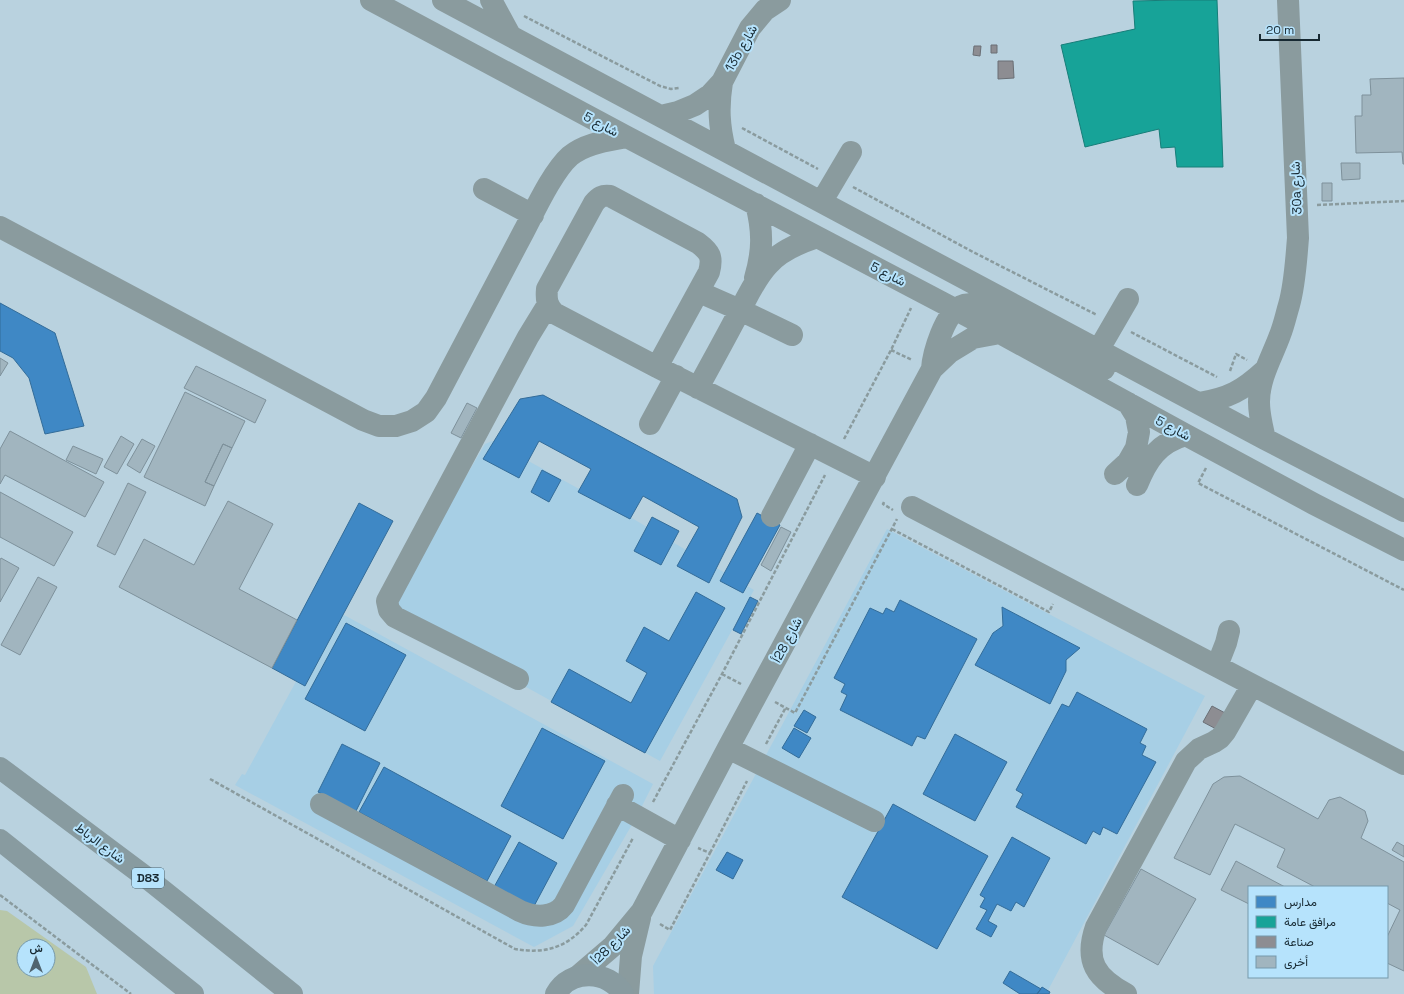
<svg xmlns="http://www.w3.org/2000/svg" width="1404" height="994" viewBox="0 0 1404 994" font-family="'Space Grotesk',Vazirmatn,sans-serif">
<style>
.built{fill:#a7cfe5}
.green{fill:#b8c7a9;fill-rule:evenodd}
.schools{fill:#3f88c5;stroke:#336c99}
.public{fill:#17a398;stroke:#177e79}
.industry{fill:#8d8d92;stroke:#6a6f75}
.building{fill:#a1b5bf;stroke:#7e919b}
.lines{fill:none;stroke-linecap:round;stroke-linejoin:round}
.path{stroke:#8a9b9e;stroke-width:2.5;stroke-dasharray:4 2;stroke-linecap:butt}
.minor{stroke:#8a9b9e;stroke-width:22}
.highway{stroke:#889ba0;stroke-width:22}
.labels{text-anchor:middle;dominant-baseline:central;stroke-width:4;stroke-linejoin:round;paint-order:stroke}
.shield{fill:#b6e3fc;stroke:#47616f;stroke-width:1}
.shield-label{font-size:12px;font-weight:bold;fill:#172932}
.street-label{font-size:13px;fill:#172932;stroke:#b6e3fc}
</style>
<rect width="100%" height="100%" fill="#b9d2df"/>
<path class="built" d="M492 441 630 517 754 590 660 761 387 610 485 444Z
M887 529 1205 696 1046 994H654L653 966Z
M335 610 653 784 637 816 573 926 534 947 235 785 242 774 245 775Z"/>
<path class="green" d="M0 910 7 911 86 967 97 994H0ZM24 946H48V970H24Z"/>
<path class="schools" d="M0 303 55 333 84 426 45 434 29 378 13 358 0 351Z
M543 395 737 499 742 517 709 583 677 566 699 527 643 496 630 519 578 492 591 469 539 441 519 478 483 459 520 399Z
M542 470 561 480 549 502 531 492Z
M359 503 393 521 305 686 272 668Z
M757 513 780 525 743 593 720 581Z
M652 517 679 531 661 565 634 551Z
M696 592 725 608 645 753 551 702 569 669 631 703 647 673 626 661 644 627 669 641Z
M750 597 758 601 741 634 733 630Z
M900 600 977 639 925 739 917 736 912 746 840 710 847 695 841 692 845 684 834 678 870 608 883 614 886 608 894 612Z
M1002 607 1080 648 1066 660V671L1050 704 975 665 993 633 1003 626Z
M346 623 406 655 365 731 305 699Z
M1077 692 1147 729 1140 743 1146 746 1142 755 1156 762 1117 834 1103 827 1100 835 1093 831 1086 844 1016 807 1023 794 1016 790 1062 704 1069 707Z
M804 710 816 717 807 733 794 726Z
M542 728 605 761 563 839 501 806Z
M794 728 811 738 799 758 782 748Z
M955 734 1007 762 975 821 923 794Z
M342 744 380 763 356 811 318 792Z
M384 767 511 836 487 881 359 812Z
M893 804 988 856 937 949 842 897Z
M1012 837 1050 858 1024 907 1016 902 1011 911 997 904 988 921 997 926 991 937 976 929 987 910 980 907 985 898 980 895Z
M519 842 557 863 533 908 494 887Z
M727 852 743 860 733 879 716 870Z
M1010 971 1041 989 1037 994H1020L1003 983Z
M1042 987 1050 992 1049 994H1037Z"/>
<path class="public" d="M1178 0H1217L1223 167H1177L1175 147 1161 148 1159 129 1085 147 1061 45 1135 29 1133 1Z"/>
<path class="industry" d="M991 45H997V53H991Z
M974 46H981L980 56 973 55Z
M998 61H1013L1014 78 998 79Z
M1212 706 1227 714 1218 730 1203 722Z"/>
<path class="building" d="M1404 78V164H1403L1402 152 1356 153 1355 116H1362V95H1371L1370 79Z
M1341 163H1360V179L1342 180Z
M1322 183H1332V201H1322Z
M0 358 8 363 0 376Z
M196 366 266 400 255 423 184 388Z
M185 392 245 421 232 448 223 444 205 482 214 486 205 506 144 477Z
M467 403 477 408 461 438 451 433Z
M10 431 104 482 85 517 5 475 0 484V449Z
M121 436 134 444 117 474 104 467Z
M142 439 155 446 140 473 127 465Z
M223 444 232 448 214 486 205 482Z
M73 446 103 459 96 474 66 460Z
M128 483 146 492 115 555 97 546Z
M0 492 73 532 54 566 0 537Z
M228 501 273 524 239 589 297 620 272 668 119 587 144 539 194 565Z
M781 527 791 532 771 571 761 565Z
M1 558 19 568 0 602V560Z
M38 577 57 587 20 655 1 645Z
M1240 776 1318 819 1329 800 1340 797 1365 811 1368 821 1361 838 1404 862V971L1387 963V937L1400 910 1387 903V887H1315L1277 867 1285 849 1235 824 1210 875 1174 858 1213 784 1224 777Z
M1397 842 1404 846V857L1392 850Z
M1236 861 1285 887H1249V904L1221 890Z
M1141 869 1196 899 1158 965 1104 935Z"/>
<g class="lines">
<path class="path" d="M524 16 660 86 671 89 679 88
M742 128 818 169
M853 187 973 252 1097 315
M1317 205 1404 201
M1131 332 1217 377
M891 350 912 360
M1230 371 1236 354 1247 360
M844 439 891 350 911 308
M1206 468 1198 483 1404 590
M884 502 883 504 893 510
M892 529 1049 612 1053 604
M722 674 741 684
M775 702 795 713 897 519
M766 744 786 707
M210 779 515 949C545 954 566 948 586 925L633 838
M653 802 722 674 825 475
M710 853 747 781
M0 895 131 994
M660 924 670 930 710 853 698 848"/>
<path class="minor" d="M371 0 627 137 1000 333 1186 435 1314 504 1404 550
M443 0 1265 439 1404 511
M491 0 510 35
M722 82C718 107 719 126 725 150
M661 116 678 112 695 105 710 95 722 82 750 28 765 10 780 0
M484 189 533 215
M822 201 851 152
M0 227 363 420 379 426H396L412 421 426 412 436 398C465 342 495 287 524 231 535 210 553 171 570 156 586 143 607 141 627 137
M755 278C763 251 763 231 756 204
M699 292 740 310 792 335
M1099 349 1128 299
M657 367 709 272C713 257 710 252 698 243L610 196C602 195 599 197 594 203L547 289C546 300 547 305 554 313L657 367 875 477
M932 369C933 353 945 313 961 306 969 302 979 306 988 309L1104 369
M698 388C712 362 726 337 739 312 748 296 755 279 768 265 780 251 799 243 817 237
M1199 403C1229 398 1242 391 1265 370
M650 424 676 376
M1265 439C1262 426 1259 415 1259 402 1259 378 1272 357 1280 335 1284 325 1286 315 1289 305 1295 284 1296 261 1298 238L1288 0
M1115 474 1128 462 1136 448 1139 432 1136 416 1128 403
M1137 485C1147 460 1158 443 1186 435
M912 507 1404 764
M772 516 810 444
M1217 666 1226 643 1229 631
M518 679 395 617 389 610 387 601 528 337 547 306
M728 748 874 821
M321 804 520 911C535 918 554 918 564 905L623 795
M617 805 680 840
M578 976 613 946 642 911 728 748 932 369 950 352 973 338 1000 333
M628 994 631 956 640 918
M1126 994C1096 978 1084 961 1096 927L1186 761 1199 749 1214 742 1220 738 1225 732 1252 685"/>
<path class="highway" d="M0 768 147 878 292 994
M0 840 193 994
M556 994C570 968 609 970 623 994"/>
</g>
<g class="labels">
<rect class="shield" x="132" y="868" width="32" height="20" rx="3"/>
<g class="shield-label">
<text x="148" y="878">D83</text>
</g>
<g class="street-label">
<text transform="translate(741 48) rotate(-60)">13b شارع</text>
<text transform="translate(601 124) rotate(28)">شارع 5</text>
<text transform="translate(1296 188) rotate(-92)">30a شارع</text>
<text transform="translate(888 274) rotate(27)">شارع 5</text>
<text transform="translate(1173 428) rotate(28)">شارع 5</text>
<text transform="translate(787 640) rotate(-62)">شارع 28أ</text>
<text transform="translate(100 843) rotate(37)">شارع الرباط</text>
<text transform="translate(611 945) rotate(-45)">شارع 28أ</text>
</g>
</g>
<rect x="1248" y="886" width="140" height="92" fill="#b6e3fc" stroke="#7699ab"/>
<rect x="1256" y="896" width="20" height="12" fill="#3f88c5" stroke="#7699ab"/>
<text x="1284" y="906" font-size="12" fill="#172932">مدارس</text>
<rect x="1256" y="916" width="20" height="12" fill="#17a398" stroke="#7699ab"/>
<text x="1284" y="926" font-size="12" fill="#172932">مرافق عامة</text>
<rect x="1256" y="936" width="20" height="12" fill="#8d8d92" stroke="#7699ab"/>
<text x="1284" y="946" font-size="12" fill="#172932">صناعة</text>
<rect x="1256" y="956" width="20" height="12" fill="#a1b5bf" stroke="#7699ab"/>
<text x="1284" y="966" font-size="12" fill="#172932">أخرى</text>
<g transform="translate(36 958)"><circle r="19" fill="#b6e3fc" stroke="#7699ab"/>
<path d="M0-3L7 15L0 10L-7 15Z" fill="#50646f"/>
<text y="-6" font-size="11" font-weight="bold" text-anchor="middle" fill="#172932">ش</text>
</g>
<path d="M1260 34v6h59v-6" fill="none" stroke="#172932" stroke-width="2"/>
<text x="1266" y="34" font-size="12" fill="#172932" stroke="#b6e3fc" stroke-width="3" paint-order="stroke">20 m</text>
</svg>
